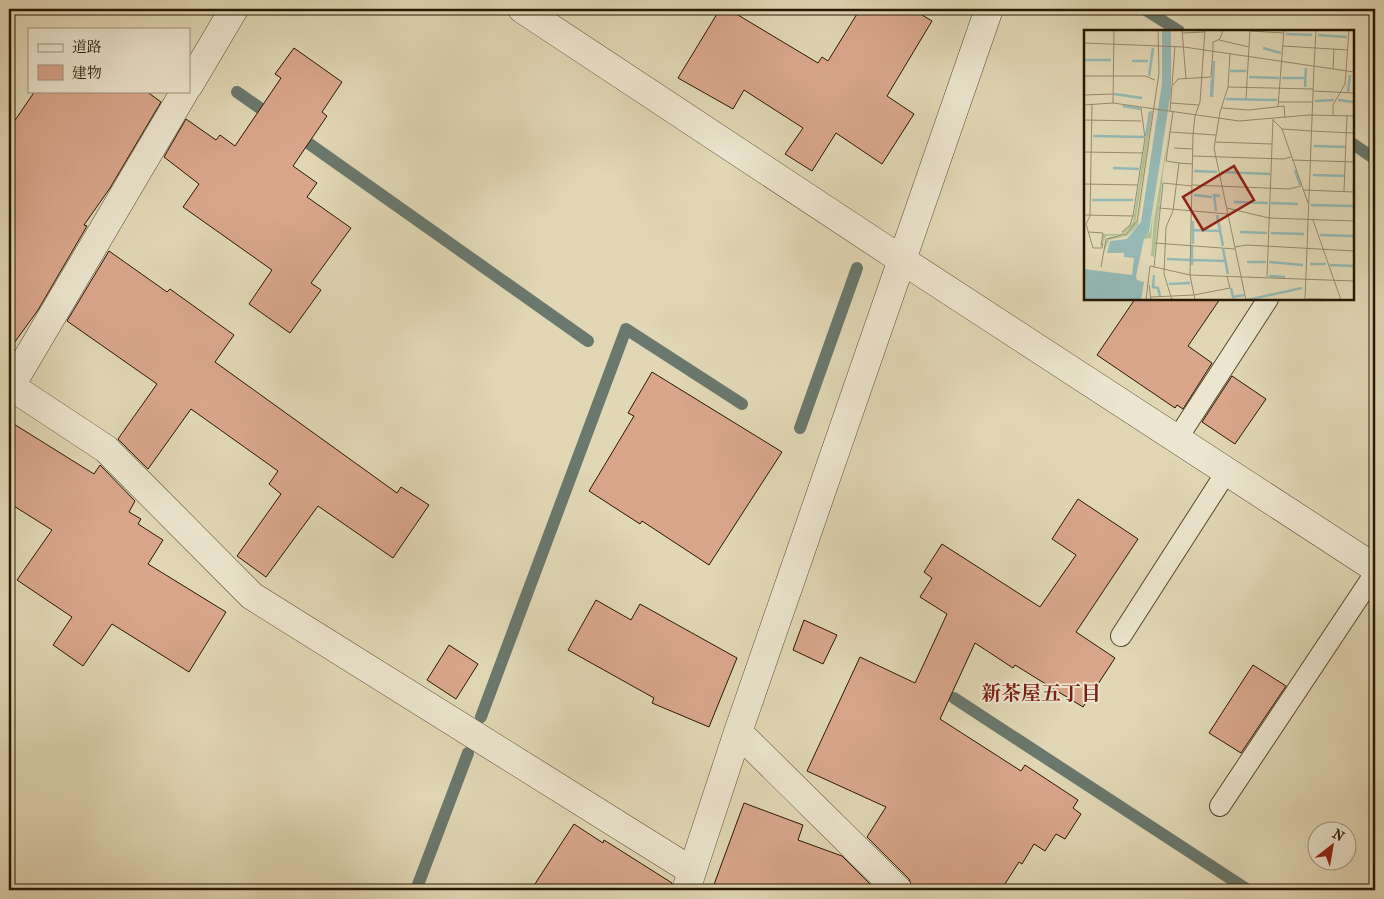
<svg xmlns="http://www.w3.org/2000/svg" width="1384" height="899" viewBox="0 0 1384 899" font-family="'IM FELL French Canon','Noto Serif JP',serif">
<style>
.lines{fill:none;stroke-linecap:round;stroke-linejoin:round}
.stream{stroke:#6a786d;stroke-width:12}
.building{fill:#d9a68c;stroke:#291802}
.service-casing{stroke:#57482f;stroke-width:22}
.minor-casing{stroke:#57482f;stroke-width:29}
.service{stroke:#ece5cf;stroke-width:20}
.minor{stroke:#ece5cf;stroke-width:28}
.labels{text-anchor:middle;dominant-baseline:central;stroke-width:4;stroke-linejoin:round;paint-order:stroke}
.neighbourhood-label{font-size:20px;font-weight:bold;fill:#7a1f14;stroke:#ece5cf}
.inset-river{fill:none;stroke:#95b8b4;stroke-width:2.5}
.inset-road{fill:none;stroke:#978b6d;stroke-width:1}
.view{fill:#8f2418;fill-opacity:0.15;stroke:#8f2418;stroke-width:2.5}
.inset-edge{fill:none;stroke:#291802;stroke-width:2.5}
</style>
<rect width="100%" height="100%" fill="#e1d7b5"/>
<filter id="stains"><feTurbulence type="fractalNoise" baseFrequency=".004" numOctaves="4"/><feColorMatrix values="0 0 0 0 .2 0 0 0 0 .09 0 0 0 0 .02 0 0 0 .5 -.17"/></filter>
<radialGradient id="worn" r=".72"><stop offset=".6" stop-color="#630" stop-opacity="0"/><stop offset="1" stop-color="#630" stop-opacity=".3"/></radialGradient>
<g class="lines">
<path class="stream" d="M1144 9 1179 31
M237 92 274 118
M294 133 588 341
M1353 144 1375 159
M800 428 857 268
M954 698 1248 890
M481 717 626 329 742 404
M416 890 468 753"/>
</g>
<path class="building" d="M720 9H728L818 63 822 57 828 61 860 9H912L932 21 887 96 914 114 882 164 836 133 812 171 785 154 803 128 744 90 733 109 678 78Z
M294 48 342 82 322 112 327 116 293 166 317 183 307 197 351 228 311 283 321 290 290 333 249 304 272 270 183 207 199 184 164 157 186 119 216 140 220 135 235 146 281 78 275 74Z
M35 91H146L161 102 110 188 84 225 87 226 38 310 9 350V129Z
M109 251 167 292 170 289 234 335 215 362 397 493 401 487 429 505 393 558 318 506 266 577 237 556 281 494 269 484 278 471 191 409 148 469 118 439 157 384 67 321Z
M1135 299H1220L1188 346 1212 363 1183 409 1177 405 1175 408 1097 355Z
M652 372 782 452 709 565 642 521 640 524 589 491 634 416 628 413Z
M1232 376 1266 399 1235 444 1202 422Z
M9 421 94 474 100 465 135 501 129 512 141 519 138 524 163 540 148 564 226 612 189 672 112 624 83 666 53 645 72 617 17 580 52 530 9 503Z
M1078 499 1138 539 1076 632 1115 658 1083 707 1015 665 1013 668 975 643 940 719 1021 771 1025 765 1078 800 1073 808 1081 814 1065 839 1056 834 1045 851 1034 844 1022 864 1019 862 1001 890H913L909 879 867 837 886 807 807 771 860 657 915 683 947 614 920 597 932 578 924 572 942 544 1040 607 1076 555 1052 539Z
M596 600 631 620 640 604 737 658 709 727 652 703 654 698 568 650Z
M804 620 837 635 823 664 793 650Z
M449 645 478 664 456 699 427 680Z
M1253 665 1286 686 1241 753 1209 733Z
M744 803 803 825 798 840 842 856 876 890H712Z
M574 824 603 843 604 840 672 883 671 890H531Z"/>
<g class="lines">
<g class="service-casing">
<path id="service" d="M1177 439 1268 299
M1121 636 1227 471
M1220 806 1375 573"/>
</g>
<g class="minor-casing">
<path id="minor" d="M522 9 902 260 1375 568
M189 85 234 9
M9 385 106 449 252 596 692 871
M9 389 185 91
M738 732 898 890
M686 890 738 732 989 9"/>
</g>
<use href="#service" class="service"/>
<use href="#minor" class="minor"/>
</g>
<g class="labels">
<g class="neighbourhood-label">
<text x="1041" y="693">新茶屋五丁目</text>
</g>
</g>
<g transform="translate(1084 30)">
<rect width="270" height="270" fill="#e1d7b5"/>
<path d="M66 81H69L51 194 38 205 22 206 18 215 19 204H37L49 192ZM70 81 54 195 43 206 25 210 20 223 22 211 26 207 40 206 54 191ZM84 83 69 184 66 225 67 208 60 209 66 202ZM88 83 79 143 70 227 67 226 70 189Z" fill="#aebf91"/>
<path d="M78 0H87V61L65 202 60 209 52 246 53 250 60 252 57 270H0V239L48 245 50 228 40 227V223H23L26 211 43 209 57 192 78 53Z" fill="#95b8b4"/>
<path class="inset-river" d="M202 4 228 5M234 5 263 7M179 18 197 23M0 30H27M48 31H64M146 41H162M65 46 69 18M165 47 195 48M198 48H221M221 57 222 38M264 62 266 45M30 64 58 68M127 67 128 49M128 67 130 31M142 69 193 70M254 70 270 72M231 71 250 70M39 76 57 79M9 106 60 107M62 106 66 82M230 116 261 117M29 138 55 139M211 140 216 155M110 141 133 142M137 142 186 144M229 145 260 146M110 165 128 167M8 170H49M150 172 184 173M187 173 214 174M227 175 270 176M132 181 130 165 136 166M133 185 139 216M109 200 135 201M156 202 183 203M187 203 220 204M236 205 270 206M109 214V191M139 219 144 244M83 229 106 230M109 230 141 231M163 232H182M185 232 219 235M226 234H242M108 235V216M246 235 270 236M70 245 69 257 74 258 76 266M185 246 201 247M85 254 106 253M147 258 149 267 160 265M224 269 241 270M163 270 218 258"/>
<path class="inset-road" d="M98 0 102 49M166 1 200 3M98 3 121 2M135 10 165 17M0 13 100 17 270 42M199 16 264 20M129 21V12L136 9 139 0M146 23 144 57 136 82 130 118 162 270M230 37 232 0M249 39 250 19M0 46H61L71 50M89 55 94 49 127 47 129 21M144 57 229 59M229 61 270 63M0 65 29 64M162 69 166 0M195 72H229M29 73 30 0M87 73 115 75M8 74 6 186 2 194 9 218H18L19 213M0 75 29 73 155 91 225 85 270 86M194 77 200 0M138 78 165 80 200 76 201 88M86 81 91 16M89 82 82 131 95 133M249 85V75L261 54 265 0M0 90 57 91M189 90 198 99 224 173M198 99 227 101M227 101 270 103M86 102 132 105M131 112 188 114M90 118 109 119M0 122 59 123M109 126 199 129 207 127M208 130 270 132M0 154 54 155M108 155 205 159 217 156M219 160 270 162M260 161 263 85M75 178 144 184M143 178 185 188 270 191M0 185 49 186M229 190 257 270M5 202 19 203 17 216M38 202 46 195 49 186 61 108 57 78M71 213 151 219M151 217 163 215 270 221M17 237 22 209 42 204 53 191 75 43 74 0M70 237 79 153 108 156M183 247 189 89M65 255 67 270M67 267 110 265 146 258 143 246M62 270 66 236 106 245 270 251M88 270 80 244 82 197 89 181 95 133 108 134M111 270 106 245 109 105 111 86 116 72 121 0M221 270 230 37"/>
<path class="view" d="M150 136 170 170 119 200 99 167Z"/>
<rect width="270" height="270" class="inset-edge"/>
</g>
<rect width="1384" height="899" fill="none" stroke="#e1d7b5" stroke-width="30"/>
<rect x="10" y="10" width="1364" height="879" fill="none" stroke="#291802" stroke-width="2.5"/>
<rect x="15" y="15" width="1354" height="869" fill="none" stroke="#291802"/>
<rect x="28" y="28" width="162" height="65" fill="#ece5cf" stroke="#9e937d"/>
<rect x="38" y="44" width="25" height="8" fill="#ece5cf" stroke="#9e937d"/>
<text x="72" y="52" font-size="15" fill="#291802">道路</text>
<rect x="38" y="65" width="25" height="15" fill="#d9a68c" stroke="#9e937d"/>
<text x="72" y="78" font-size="15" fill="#291802">建物</text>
<g transform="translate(1332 846) rotate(31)"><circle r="24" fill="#ece5cf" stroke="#9e937d"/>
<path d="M0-4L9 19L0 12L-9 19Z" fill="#8f2418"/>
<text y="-8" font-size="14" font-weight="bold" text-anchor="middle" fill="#291802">N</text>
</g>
<rect width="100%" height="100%" filter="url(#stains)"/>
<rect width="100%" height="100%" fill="url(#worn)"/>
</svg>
